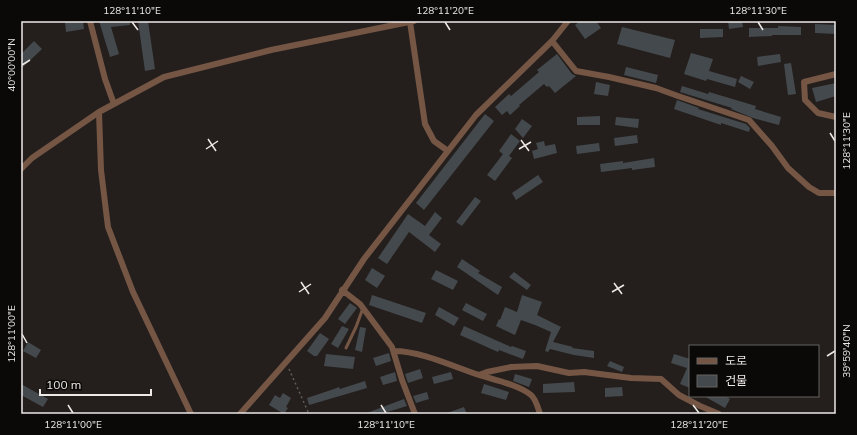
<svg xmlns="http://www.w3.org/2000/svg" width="857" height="435" viewBox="0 0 857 435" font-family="Mulish,'Noto Sans KR',sans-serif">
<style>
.building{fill:#44494d}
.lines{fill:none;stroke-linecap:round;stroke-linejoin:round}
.path{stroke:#615c59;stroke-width:1.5;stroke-dasharray:2 3;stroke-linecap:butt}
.service{stroke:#755645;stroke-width:3}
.minor{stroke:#755645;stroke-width:6}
.ticks{fill:none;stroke:#ede9e7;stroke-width:1.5}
.neatline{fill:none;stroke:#ede9e7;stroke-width:1.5}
.ticks-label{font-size:10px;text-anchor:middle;fill:#ede9e7}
</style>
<rect width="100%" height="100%" fill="#241f1c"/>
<path class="building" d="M74 21H83L84 29 66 32 65 22Z
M99 21H130V25L111 27 119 54 110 57Z
M138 21H148L155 69 145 71Z
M580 21H596L601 28 585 39 575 25Z
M728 21H742L743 27 729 29Z
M815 24 836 25V34L815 33Z
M778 26 801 27V35H772V36L749 37V28H778Z
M622 27 675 40 670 58 617 44Z
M700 29H723V37L700 38Z
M34 41 42 49 21 69V54Z
M691 53 713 59 709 71 737 79 735 87 707 79 706 81 684 74Z
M557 54 572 74 576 76 555 93 549 86 547 87 544 84 519 105 520 106 510 115 507 111 502 115 495 107 509 94 511 96 539 72 537 70Z
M780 54 781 62 758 66 757 57Z
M791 63 796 94 788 95 784 64Z
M626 67 658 75 656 83 624 75Z
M741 76 754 82 750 89 738 82Z
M596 82 610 85 608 96 594 94Z
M836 83V96L816 102 812 88Z
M682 86 708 94 709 92 756 106 755 109 781 117 779 125 753 118 731 109 732 108 680 92Z
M677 100 699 108 698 109 746 124 750 128 749 132 721 123V125L674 109Z
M485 114 494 121 424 210 416 203Z
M600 116V125H577V117Z
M616 117 639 119 638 128 615 125Z
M522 119 532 126 523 138 515 129Z
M511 134 520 141 509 156 512 158 495 181 487 175 503 154 499 151Z
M637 135 638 143 615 146 614 138Z
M544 141 545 146 555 144 557 153 534 159 532 151 538 149 536 143Z
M599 143 600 151 577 154 576 146Z
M654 158 655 167 632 170V168L601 172 600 164 623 161V163Z
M538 175 543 182 516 200 512 193Z
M475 197 481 201 462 226 456 222Z
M435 212 442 218 429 235 441 244 435 252 409 232 387 264 378 258 408 214 425 226Z
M462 259 480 271 478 273 502 287 498 295 457 267Z
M372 268 385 276 377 288 365 280Z
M436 270 458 281 453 290 431 279Z
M514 272 531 285 527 290 509 277Z
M372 295 426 313 422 323 369 305Z
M522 295 542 302 537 315 561 327 553 342 573 347 572 348 594 351V358L574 355 550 349 548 352 545 351 551 332 535 325 521 320 515 335 496 326 499 319 500 320 505 307 517 312Z
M350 303 357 308 345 324 338 319Z
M466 303 487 314 483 321 462 310Z
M439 307 459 318 454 326 435 315Z
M342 326 349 329 338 348 331 344Z
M464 326 511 347 512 346 526 351 523 359 499 350 498 352 460 335Z
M360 327 366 328 362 352 355 350Z
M320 333 329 339 317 356H314L307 351Z
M28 342 41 350 36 358 23 351Z
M389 353 391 361 376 366 373 358Z
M326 354 355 357 353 369 324 366Z
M674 354 690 359V388L680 384 687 368 671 363Z
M610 361 624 367 622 372 607 366Z
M420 369 423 378 408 383 405 374Z
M395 372 397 381 383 385 380 377Z
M451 372 453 379 434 384 432 377Z
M515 374 532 379 529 387 513 381Z
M365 381 367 388 309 405 307 398 334 389 339 387 340 389Z
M574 382 575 392 543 393V384Z
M21 384 48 399 43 407 21 395Z
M484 384 509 392 506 400 481 393Z
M622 387 623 396 605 397V388Z
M427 392 429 399 416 403 413 396Z
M283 393 291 398 286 407 288 408 284 414 269 405 275 395 280 398Z
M704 396H725L730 399 725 408Z
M404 399 407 406 381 414H364Z
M464 407 467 414H447V413Z"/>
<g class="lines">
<path class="path" d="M289 369 309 414"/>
<path class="service" d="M346 348 356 327 363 308"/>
<path class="minor" d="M90 21 105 79 114 104
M410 22 425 124 434 141 448 151
M552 41 576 71 609 77 656 88 678 96 749 120 772 146 788 168 809 187 819 193H836
M836 74 804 82 805 100 818 113 836 117
M99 112 101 170 108 227 133 292 191 414
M21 169 32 158 99 112 164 77 271 50 414 21
M342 290 360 304 392 347 402 380 415 414
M394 351C419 351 450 365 473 373 490 379 518 384 531 395 536 399 538 408 540 414
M479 375 487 372 511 367 537 366 569 373 584 372 631 378 661 379 679 395 700 406 719 414
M240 414 325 318 364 259 476 115 552 41 568 21"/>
</g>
<path class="ticks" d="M132 22 138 30M445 22 450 30M758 22 763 30M22 65 30 60M830 133 835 141M208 139 216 151M521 140 529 151M206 149 218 141M519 149 531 142M301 282 309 294M614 283 622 294M299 292 311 284M612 292 624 285M22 334 27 343M827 356 835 351M68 405 73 413M381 405 386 413M693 405 699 413"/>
<rect width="857" height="435" fill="none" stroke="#0b0908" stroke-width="44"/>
<rect x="689" y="345" width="130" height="52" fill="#0b0908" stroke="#656361"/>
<rect x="697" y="358" width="20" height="6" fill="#755645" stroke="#656361"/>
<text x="725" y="365" font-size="12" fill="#ede9e7">도로</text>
<rect x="697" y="375" width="20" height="12" fill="#44494d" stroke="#656361"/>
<text x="725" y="385" font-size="12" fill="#ede9e7">건물</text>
<path d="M40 389v6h111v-6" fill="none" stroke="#ede9e7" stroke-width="2"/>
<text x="46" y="389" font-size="12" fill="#ede9e7" stroke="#0b0908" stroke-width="3" paint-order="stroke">100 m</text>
<rect x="22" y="22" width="813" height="391" class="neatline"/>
<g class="ticks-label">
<text x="132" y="14">128°11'10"E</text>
<text x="445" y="14">128°11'20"E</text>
<text x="758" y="14">128°11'30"E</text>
<text transform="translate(11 65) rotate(-90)" y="4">40°00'00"N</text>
<text transform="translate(846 141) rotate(-90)" y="4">128°11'30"E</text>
<text transform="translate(11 334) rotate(-90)" y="4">128°11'00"E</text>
<text transform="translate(846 351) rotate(-90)" y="4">39°59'40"N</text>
<text x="73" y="428">128°11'00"E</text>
<text x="386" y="428">128°11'10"E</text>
<text x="699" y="428">128°11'20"E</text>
</g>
</svg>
